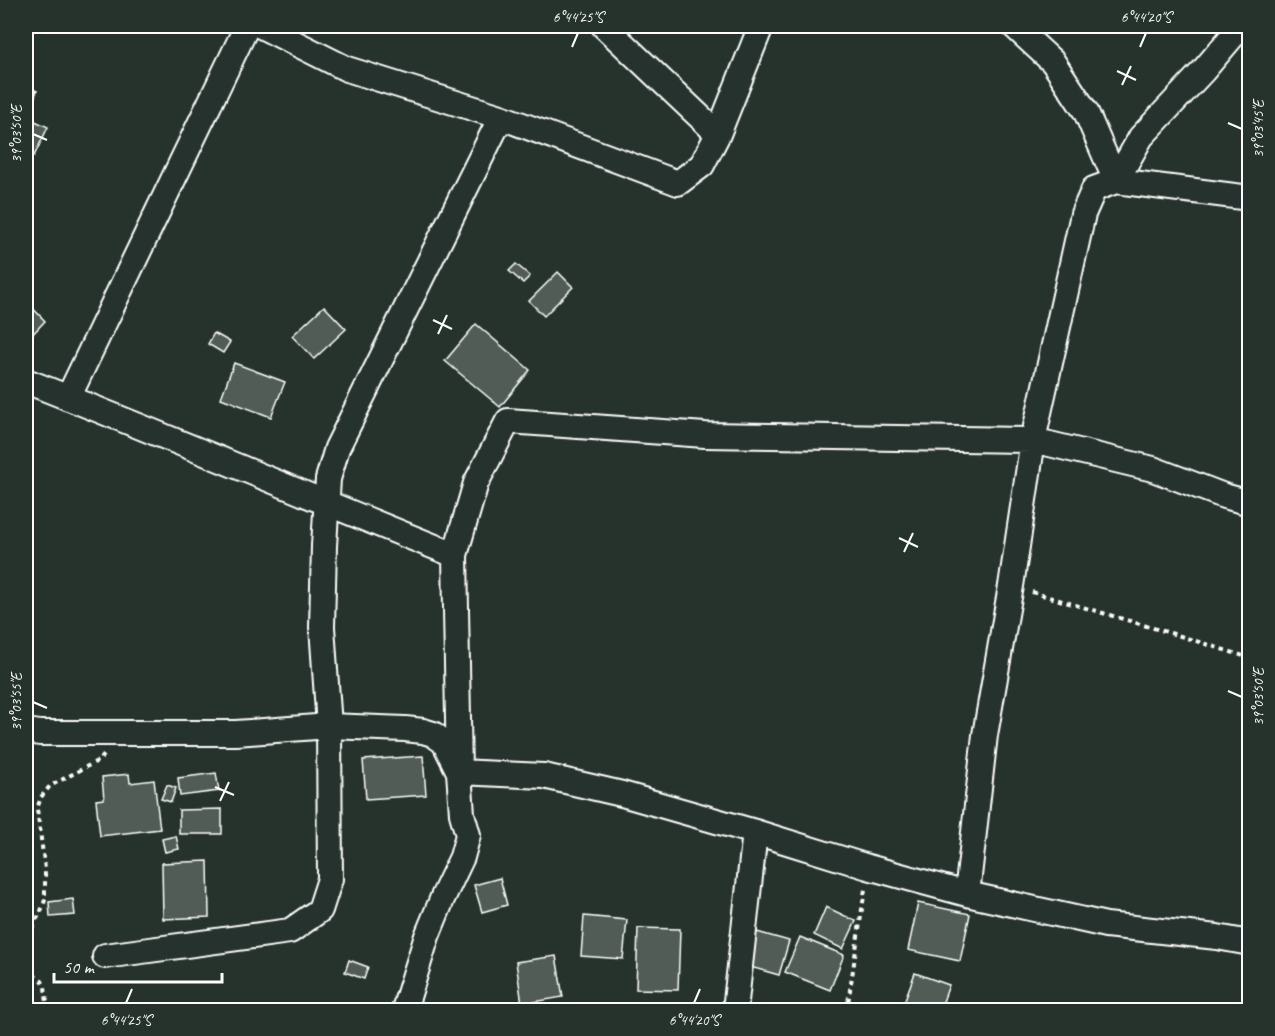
<svg xmlns="http://www.w3.org/2000/svg" width="1275" height="1036" viewBox="0 0 1275 1036" font-family="Caveat,sans-serif">
<style>
.building{fill:#515c57;stroke:#fff;stroke-width:1.5}
.lines{fill:none;stroke-linecap:round;stroke-linejoin:round}
.street-casing{stroke:#fff;stroke-width:28}
.path{stroke:#fff;stroke-width:4;stroke-dasharray:4.5 4.5;stroke-linecap:butt}
.street{stroke:#26332d;stroke-width:24}
.ticks{fill:none;stroke:#fff;stroke-width:2}
.neatline{fill:none;stroke:#fff;stroke-width:2}
.ticks-label{font-size:15px;text-anchor:middle;fill:#fff}
</style>
<rect width="100%" height="100%" fill="#26332d"/>
<filter id="ink" filterUnits="userSpaceOnUse"><feTurbulence type="fractalNoise" baseFrequency=".0167" numOctaves="2"/><feDisplacementMap in="SourceGraphic" scale="12" xChannelSelector="R" yChannelSelector="G"/><feConvolveMatrix kernelMatrix="1 2 1 2 8 2 1 2 1" color-interpolation-filters="sRGB"/></filter>
<g filter="url(#ink)">
<path class="building" d="M26 86 37 91 26 120Z
M33 120 48 127 34 156 26 152V135Z
M516 264 530 276 523 283 509 271Z
M558 272 573 287 544 316 529 301Z
M26 301 45 321 26 341Z
M324 306 346 329 314 359 292 336Z
M476 324 530 370 500 407 445 361Z
M214 333 230 342 223 353 208 344Z
M234 363 285 382 271 417 221 398Z
M423 756 426 795 366 799 363 760Z
M216 773 219 791 180 796 178 778Z
M129 774 130 783 154 780 160 829 100 836 96 800 104 799 102 777Z
M167 785 176 788 171 802 161 799Z
M222 809V834H179V810Z
M176 836 179 849 165 852 162 839Z
M208 861 209 917 163 919 162 863Z
M500 878 507 905 482 912 474 885Z
M73 899 75 915 50 917 49 902Z
M918 903 970 914 960 961 908 950Z
M826 907 856 921 843 949 814 935Z
M584 916 627 920 623 959 581 956Z
M638 928 680 929 678 990 636 989Z
M757 932 789 941 779 975 747 966Z
M800 937 844 955 830 990 785 972Z
M556 956 563 997 522 1004 516 962Z
M349 960 368 967 364 979 345 972Z
M915 973 949 985 940 1010H901Z"/>
<g class="lines">
<g class="street-casing">
<path id="street" d="M261 26 347 69 501 117 678 183 702 165 718 134 761 26
M604 26 718 134
M1014 26 1053 62 1086 112 1116 181
M1116 181 1141 137 1203 71 1241 26
M26 381C169 437 312 498 455 555
M68 398 247 26
M1250 503 1224 496 1153 469 1033 440 705 435 508 421 476 483 455 555 459 772 544 776 622 794 755 832 868 867 967 894 1106 925 1217 937 1250 943
M26 731 40 733H236L329 726 405 729 423 731 433 734 444 742 459 772 462 814 468 835 462 857 443 897 427 936 404 1010
M967 894 985 735 1011 586 1033 440 1083 214 1094 189 1116 181 1250 198
M105 956 290 931 320 910 330 879 329 726 322 627 324 546 328 479 337 448 501 117
M735 1010 755 832"/>
</g>
<path class="path" d="M1032 592 1177 635 1250 658
M26 954 34 923 40 914 45 900V869L37 809 41 797 50 786 101 759 104 755
M26 969 42 981 45 987 48 1010
M847 1010 865 889"/>
<use href="#street" class="street"/>
</g>
</g>
<path class="ticks" d="M572 47 578 33M1140 47 1146 33M1117 71 1136 80M1122 85 1131 66M1228 123 1242 129M33 134 47 140M433 320 452 329M438 334 447 315M899 538 918 547M904 552 913 533M1228 691 1242 697M33 702 47 708M215 787 234 795M220 801 229 782M126 1003 132 989M694 1003 700 989"/>
<rect width="1275" height="1036" fill="none" stroke="#26332d" stroke-width="66"/>
<path d="M54 973v9h168v-9" fill="none" stroke="#ffffff" stroke-width="3"/>
<text x="63" y="973" font-size="18" fill="#ffffff" stroke="#26332d" stroke-width="4.5" paint-order="stroke">50 m</text>
<rect x="33" y="33" width="1209" height="970" class="neatline"/>
<g class="ticks-label">
<text x="578" y="22">6°44'25"S</text>
<text x="1146" y="22">6°44'20"S</text>
<text transform="translate(1258 129) rotate(-90)" y="5">39°03'45"E</text>
<text transform="translate(16 134) rotate(-90)" y="5">39°03'50"E</text>
<text transform="translate(1258 697) rotate(-90)" y="5">39°03'50"E</text>
<text transform="translate(16 702) rotate(-90)" y="5">39°03'55"E</text>
<text x="126" y="1025">6°44'25"S</text>
<text x="694" y="1025">6°44'20"S</text>
</g>
</svg>
